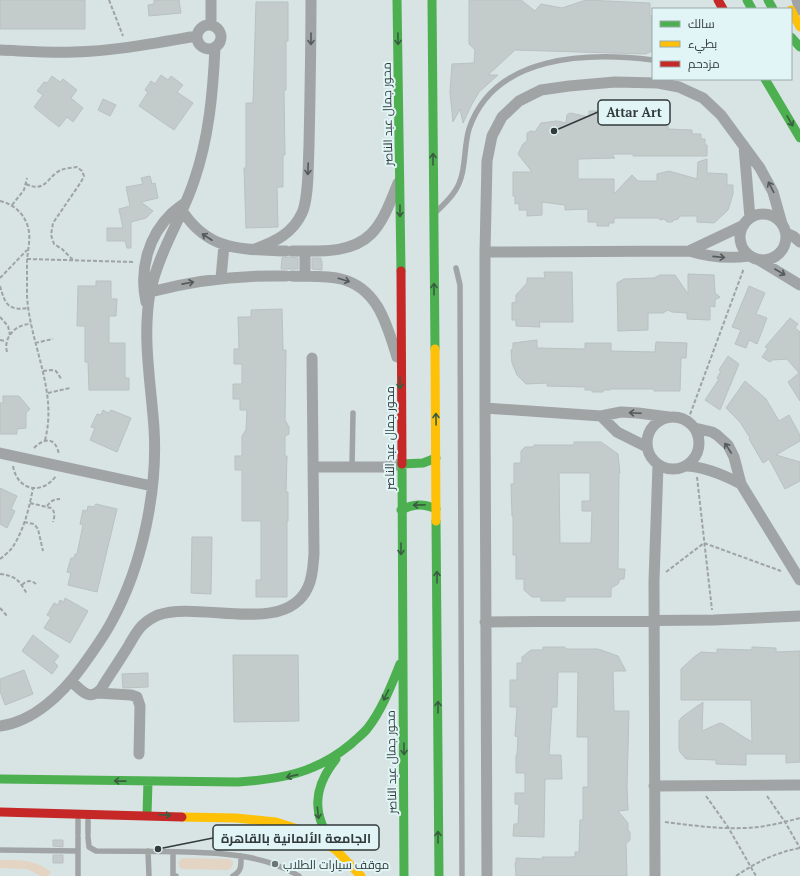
<svg xmlns="http://www.w3.org/2000/svg" width="800" height="876" viewBox="0 0 800 876" font-family="'PT Serif',Cairo,serif">
<style>
.green{fill:#e3d4c3}
.building{fill:#c3cbcb;stroke:#b9c1c1;fill-rule:evenodd}
.lines{fill:none;stroke-linecap:round;stroke-linejoin:round}
.path{stroke:#9fa3a3;stroke-width:2;stroke-dasharray:4 2;stroke-linecap:butt}
.lane{stroke:#a1a4a4;stroke-width:5.5}
.street{stroke:#a1a4a4;stroke-width:11}
.fast{stroke:#4caf50;stroke-width:9}
.slow{stroke:#ffc107;stroke-width:9}
.jam{stroke:#c62828;stroke-width:9}
.oneway{stroke:#535a5a}
.oneway2{stroke:#3a5d41}
.poi-dot{fill:#6c7576;stroke:#e1f5f6;stroke-width:1.5}
.labels{text-anchor:middle;dominant-baseline:central;stroke-width:4;stroke-linejoin:round;paint-order:stroke}
.street-label{font-size:12px;fill:#323a3b;stroke:#e1f5f6}
.poi-label{font-size:12px;fill:#323a3b;stroke:#e1f5f6;text-anchor:start}
.leader{fill:none;stroke:#323a3b;stroke-width:1.5}
.callout-dot{fill:#323a3b;stroke:#e1f5f6;stroke-width:1.5}
.callout{fill:#e1f5f6;stroke:#323a3b;stroke-width:1.5}
.callout-label{font-size:13px;text-anchor:middle;font-weight:bold;fill:#323a3b}
</style>
<rect width="100%" height="100%" fill="#d8e3e3"/>
<path class="green" d="M183 858 229 859 233 862V865L229 870 182 869 180 868C178 864 178 860 183 858Z
M0 860C19 860 35 859 51 872L48 876H41L27 869 0 868Z"/>
<path class="building" d="M0 0H85V29H0Z
M154 0H179L181 13 149 16 148 5 154 4Z
M469 0H521L535 11 541 4 562 8 586 0 650 3V16H653V51L645 54 515 50 488 75H498L479 92 472 104 463 123 460 109 453 122 450 92 452 64 474 63 475 50 469 44Z
M256 2H288V41H286V90H284L285 155H283V187H277L278 227 246 228 244 168H246V103H253Z
M161 75 168 80 171 76 183 85 177 92 193 103 174 130 139 106 148 92 145 90 151 81 155 84Z
M52 76 60 82 63 79 77 90 71 98 83 108 73 122 67 117 59 127 34 107 43 95 37 91 44 82 47 83Z
M103 99 116 105 110 116 98 110Z
M631 110H649V121H668V129L692 130V134H701V139H705V145H707V156H633V154H613V156L615 158 578 159V179H614V194L632 175 638 181H657V174L669 171 697 179 698 162 707 159V173L727 174V185H733V194L728 210 714 223 697 222V216H680L678 219 674 220 672 222H667L664 219 660 220 659 218H614V223H609V226H597V222H588V209L565 210V205L542 202V215L527 216V210H519V203L515 204V196H513V172H532L518 154 523 144 527 141V133L531 131 535 132 541 123 557 121 566 123 567 115 570 113 589 117V111H614V114L631 115Z
M150 176 152 184 155 183 158 198 141 202 153 211 146 218 131 222V248H127L125 241H107V228H123L119 209 130 206 126 187 143 184 141 178Z
M289 257 298 258V269H281L282 258Z
M312 258H321V261H322V270L312 269Z
M544 272H572L573 322H539L540 327 516 326V320H512V303L516 302V295L527 283V278H545Z
M688 274 714 275 715 293 720 297 715 300V307L710 306V320L687 319V313L672 312 668 310 663 313H648V330L618 331 617 283 624 279 654 278 660 275H675L688 294Z
M96 281H111V299H117L116 316H109V343H125V378H129V390H89L88 362H85V326H77L78 286H96Z
M749 286 765 293 756 314 767 318 757 344 749 340 746 348 735 344 741 330 732 327Z
M282 309 283 350H286L285 420 289 427V434L285 436V456H287L286 492H288V521H287V597H256V580H261V521H242V470H235V456H242V436L246 430 247 410H240V399H233V384H242V364H234V349H239L238 317H251V310Z
M790 318 798 324 795 328 800 332V401L788 382 799 373 787 359 772 360 770 362 762 357 768 348 765 347Z
M537 340V348L585 349V343H611V351L655 352 656 342 687 343 686 358H681L680 391H654V389H610V390H603V392H592V390H585V387L547 386V383L526 384 517 375 512 363 511 350 513 348V343Z
M728 356 739 364 720 410 705 400 719 379 717 378 721 371 719 370Z
M745 381 766 399 779 421 789 415 800 435V441L776 455 800 462V481L785 489 769 459 763 463 749 439 750 438 740 422 726 408Z
M3 396H19L30 409 26 413V428L17 429V434H0V403H3Z
M103 410 108 413 111 410 131 418 117 452 90 440 95 428 91 427 97 414 101 415Z
M574 442H601L618 454 620 473H619L618 569H625L624 579H620L618 584 611 588V597H565V601H541V597H532L524 590V579H516V555H513V516H512L511 484H514V463H521V451L525 447H534V445H574ZM559 473H590V501H582V511H592L591 543H560Z
M0 488 17 496 11 509 15 511 7 528 0 524Z
M96 504 117 509 97 592 68 585 71 573 67 572 71 558H74L75 554H77L83 525 80 524 83 510 87 511 88 506 93 507Z
M192 537H212L211 594 191 593Z
M65 598 88 611 70 643 44 628 51 617 47 615 54 603 58 605 60 600 64 602Z
M33 635 59 656 54 662 58 666 52 674 22 651Z
M543 647H565V649H598L618 656 626 671H613L614 711H629L627 787 628 810 618 811 628 823V830L630 832V840L626 844 627 876H516L515 863H516V858L543 859 542 857H575V852H579L580 820H583V787H588V737H577L578 672H558L557 707H552L549 755H561L562 779H545L544 837 513 836 514 824H518L519 804H515V793H525V773H516V755H517L518 737 515 736 517 707H510V680H517V663H522V657L531 650H543Z
M752 647 776 648V652L800 651V762L786 763V754H746V765L716 764V760L686 759 680 752 679 748V721L682 717 703 702 702 731 720 723 723 724 752 742 751 700H681V669L694 657 701 652 717 653V649L752 650Z
M233 655H298L299 721 234 722Z
M24 670 33 694 5 705 0 691V679Z
M148 673V687L123 688 122 674Z
M53 840H63V847L53 846Z
M53 855H63V863H53Z"/>
<g class="lines">
<path class="path" d="M109 0 123 36
M26 184C43 192 46 181 56 173 62 168 70 168 77 167L82 171 84 176 81 182 53 223 51 235 54 244 62 249 74 261
M0 201C13 204 24 213 28 227 31 238 28 249 27 260 27 272 27 284 27 296 30 345 58 391 45 440
M12 205 24 190 27 178
M27 259 134 262
M0 278 27 250
M0 286C5 304 8 311 28 308
M0 317 8 326 10 335
M0 340 6 341
M35 343 53 339
M7 352C3 337 16 324 31 324
M43 371 52 370 56 371 62 380
M48 393 70 388
M688 420 744 268
M34 448C45 437 56 437 59 455
M13 466C17 490 41 496 56 476
M697 477 712 610
M30 503 51 508C55 511 55 516 53 522
M47 506C51 501 54 499 60 499
M24 522 34 524 38 529 43 551
M0 559C4 556 9 552 12 548 24 530 29 509 33 488
M666 572 704 543 781 571
M0 574C16 576 19 580 27 594
M22 585C27 580 31 580 36 584
M0 608 8 617
M706 796 728 827 756 876
M767 796 785 822 800 848
M665 822C690 825 716 829 742 828 762 828 781 823 800 818
M736 876C757 862 774 853 800 848"/>
<path class="lane" d="M437 211C443 205 450 199 455 191 467 173 463 149 469 129 494 54 588 52 653 60
M456 268 460 285 462 876
M352 467 353 413
M78 834V820
M88 834V820
M88 837 89 847 96 851C126 851 156 851 186 852 224 853 265 855 299 876
M0 850 78 851
M148 851 149 876
M173 852V876H176
M78 876V837
M233 876C242 871 241 865 241 856"/>
<path class="street" d="M797 0 800 10
M211 24V0
M197 37a12 12 0 1 1 24 0a12 12 0 1 1-24 0Z
M0 50C25 51 50 53 74 52 115 51 156 43 197 36
M744 146 750 218
M183 212C210 252 242 249 286 251
M740 237a23 23 0 1 1 46 0a23 23 0 1 1-46 0Z
M786 233 793 236 800 242
M255 249C275 242 293 233 302 213 309 198 308 164 309 146 310 98 311 49 311 0
M292 251C318 251 351 254 371 234 384 221 391 200 398 183
M305 251V276
M689 251 744 225
M485 252 689 251C709 257 728 259 749 256
M759 260 800 285
M292 276C308 277 325 275 341 279 378 288 387 325 397 357
M221 278 224 245
M150 292C196 280 238 275 286 276
M146 302C139 270 148 236 172 213 176 209 181 206 186 202
M485 408 601 416 621 412 638 413 669 417
M601 416 617 432 647 447
M647 443a26 26 0 1 1 52 0a26 26 0 1 1-52 0Z
M695 428 712 432 717 435 728 445 734 457 741 484 800 580
M0 453 152 486
M687 466C706 467 724 475 741 484
M314 467H385L401 464
M485 622 714 620 800 616
M71 681C81 690 89 702 101 689 110 674 120 660 129 645 133 638 138 628 145 623 148 620 154 617 158 615 200 600 286 637 308 587 313 577 313 565 314 554L312 358
M97 693 131 695 137 697 140 706 139 754
M0 726C33 722 62 694 81 668 92 653 103 638 112 621 142 566 158 491 154 428 151 384 142 337 150 293 159 251 181 220 194 181 209 138 213 92 215 47
M654 786 800 785
M487 876 485 408V252L487 161 492 136 502 117 519 101 541 90 569 86 615 82 658 83 679 87 703 98 721 115 760 168 773 192 782 224
M655 876 654 581 658 465"/>
<path class="fast" d="M397 0 401 271
M432 0 435 349
M747 0 752 9
M768 0 773 9
M791 37 800 47
M765 79 800 138
M401 464 423 463 436 458
M402 464 404 876
M401 510C413 504 423 503 436 509
M436 521 439 876
M0 779 238 782C282 779 316 773 351 744 356 739 362 735 367 729 382 710 391 686 400 664
M147 815 148 781
M334 846C312 815 312 789 336 759"/>
<path class="slow" d="M791 10 800 27
M435 349 436 521
M182 817 236 818 276 822 304 831 336 850 361 876"/>
<path class="jam" d="M718 0 723 9
M401 271 402 464
M0 812 182 817"/>
</g>
<defs><path id="oneway-shaft" d="M-6 0H5M1.5-3L5.5 0L1.5 3" fill="none" stroke-width="1.6" stroke-linecap="round" stroke-linejoin="round"/></defs>
<g class="oneway">
<use href="#oneway-shaft" transform="translate(311 39) rotate(90)"/>
<use href="#oneway-shaft" transform="translate(308 169) rotate(92)"/>
<use href="#oneway-shaft" transform="translate(771 187) rotate(-117)"/>
<use href="#oneway-shaft" transform="translate(207 237) rotate(-147)"/>
<use href="#oneway-shaft" transform="translate(719 257) rotate(6)"/>
<use href="#oneway-shaft" transform="translate(780 272) rotate(30)"/>
<use href="#oneway-shaft" transform="translate(344 280) rotate(17)"/>
<use href="#oneway-shaft" transform="translate(188 283) rotate(-11)"/>
<use href="#oneway-shaft" transform="translate(635 413) rotate(-177)"/>
<use href="#oneway-shaft" transform="translate(728 448) rotate(-123)"/>
</g>
<g class="oneway2">
<use href="#oneway-shaft" transform="translate(398 39) rotate(89)"/>
<use href="#oneway-shaft" transform="translate(790 121) rotate(60)"/>
<use href="#oneway-shaft" transform="translate(433 159) rotate(-90)"/>
<use href="#oneway-shaft" transform="translate(400 211) rotate(90)"/>
<use href="#oneway-shaft" transform="translate(434 289) rotate(-90)"/>
<use href="#oneway-shaft" transform="translate(400 383) rotate(90)"/>
<use href="#oneway-shaft" transform="translate(436 419) rotate(-91)"/>
<use href="#oneway-shaft" transform="translate(419 505) rotate(179)"/>
<use href="#oneway-shaft" transform="translate(401 549) rotate(90)"/>
<use href="#oneway-shaft" transform="translate(437 577) rotate(-90)"/>
<use href="#oneway-shaft" transform="translate(386 695) rotate(116)"/>
<use href="#oneway-shaft" transform="translate(438 707) rotate(-90)"/>
<use href="#oneway-shaft" transform="translate(404 749) rotate(89)"/>
<use href="#oneway-shaft" transform="translate(292 776) rotate(167)"/>
<use href="#oneway-shaft" transform="translate(120 781) rotate(-179)"/>
<use href="#oneway-shaft" transform="translate(318 813) rotate(83)"/>
<use href="#oneway-shaft" transform="translate(165 815) rotate(2)"/>
<use href="#oneway-shaft" transform="translate(438 837) rotate(-90)"/>
</g>
<circle class="poi-dot" cx="275" cy="864" r="4"/>
<g class="labels">
<g class="street-label">
<text transform="translate(387 114) rotate(-91)">محور جمال عبد الناصر</text>
<text transform="translate(389 438) rotate(-90)">محور جمال عبد الناصر</text>
<text transform="translate(391 762) rotate(-91)">محور جمال عبد الناصر</text>
</g>
<g class="poi-label">
<text x="283" y="864">موقف سيارات الطلاب</text>
</g>
</g>
<path class="leader" d="M554 131L598 112M158 849L213 838"/>
<g class="callout-dot">
<circle cx="554" cy="131" r="4"/>
<circle cx="158" cy="849" r="4"/>
</g>
<g class="callout">
<rect x="598" y="100" width="72" height="25" rx="4"/>
<rect x="213" y="825" width="166" height="25" rx="4"/>
</g>
<g class="callout-label">
<text x="634" y="117">Attar Art</text>
<text x="296" y="843">الجامعة الألمانية بالقاهرة</text>
</g>
<rect x="652" y="8" width="140" height="72" fill="#e1f5f6" stroke="#9baaab"/>
<rect x="660" y="21" width="20" height="6" fill="#4caf50" stroke="#9baaab"/>
<text x="688" y="28" font-size="12" fill="#323a3b">سالك</text>
<rect x="660" y="41" width="20" height="6" fill="#ffc107" stroke="#9baaab"/>
<text x="688" y="48" font-size="12" fill="#323a3b">بطيء</text>
<rect x="660" y="61" width="20" height="6" fill="#c62828" stroke="#9baaab"/>
<text x="688" y="68" font-size="12" fill="#323a3b">مزدحم</text>
</svg>
